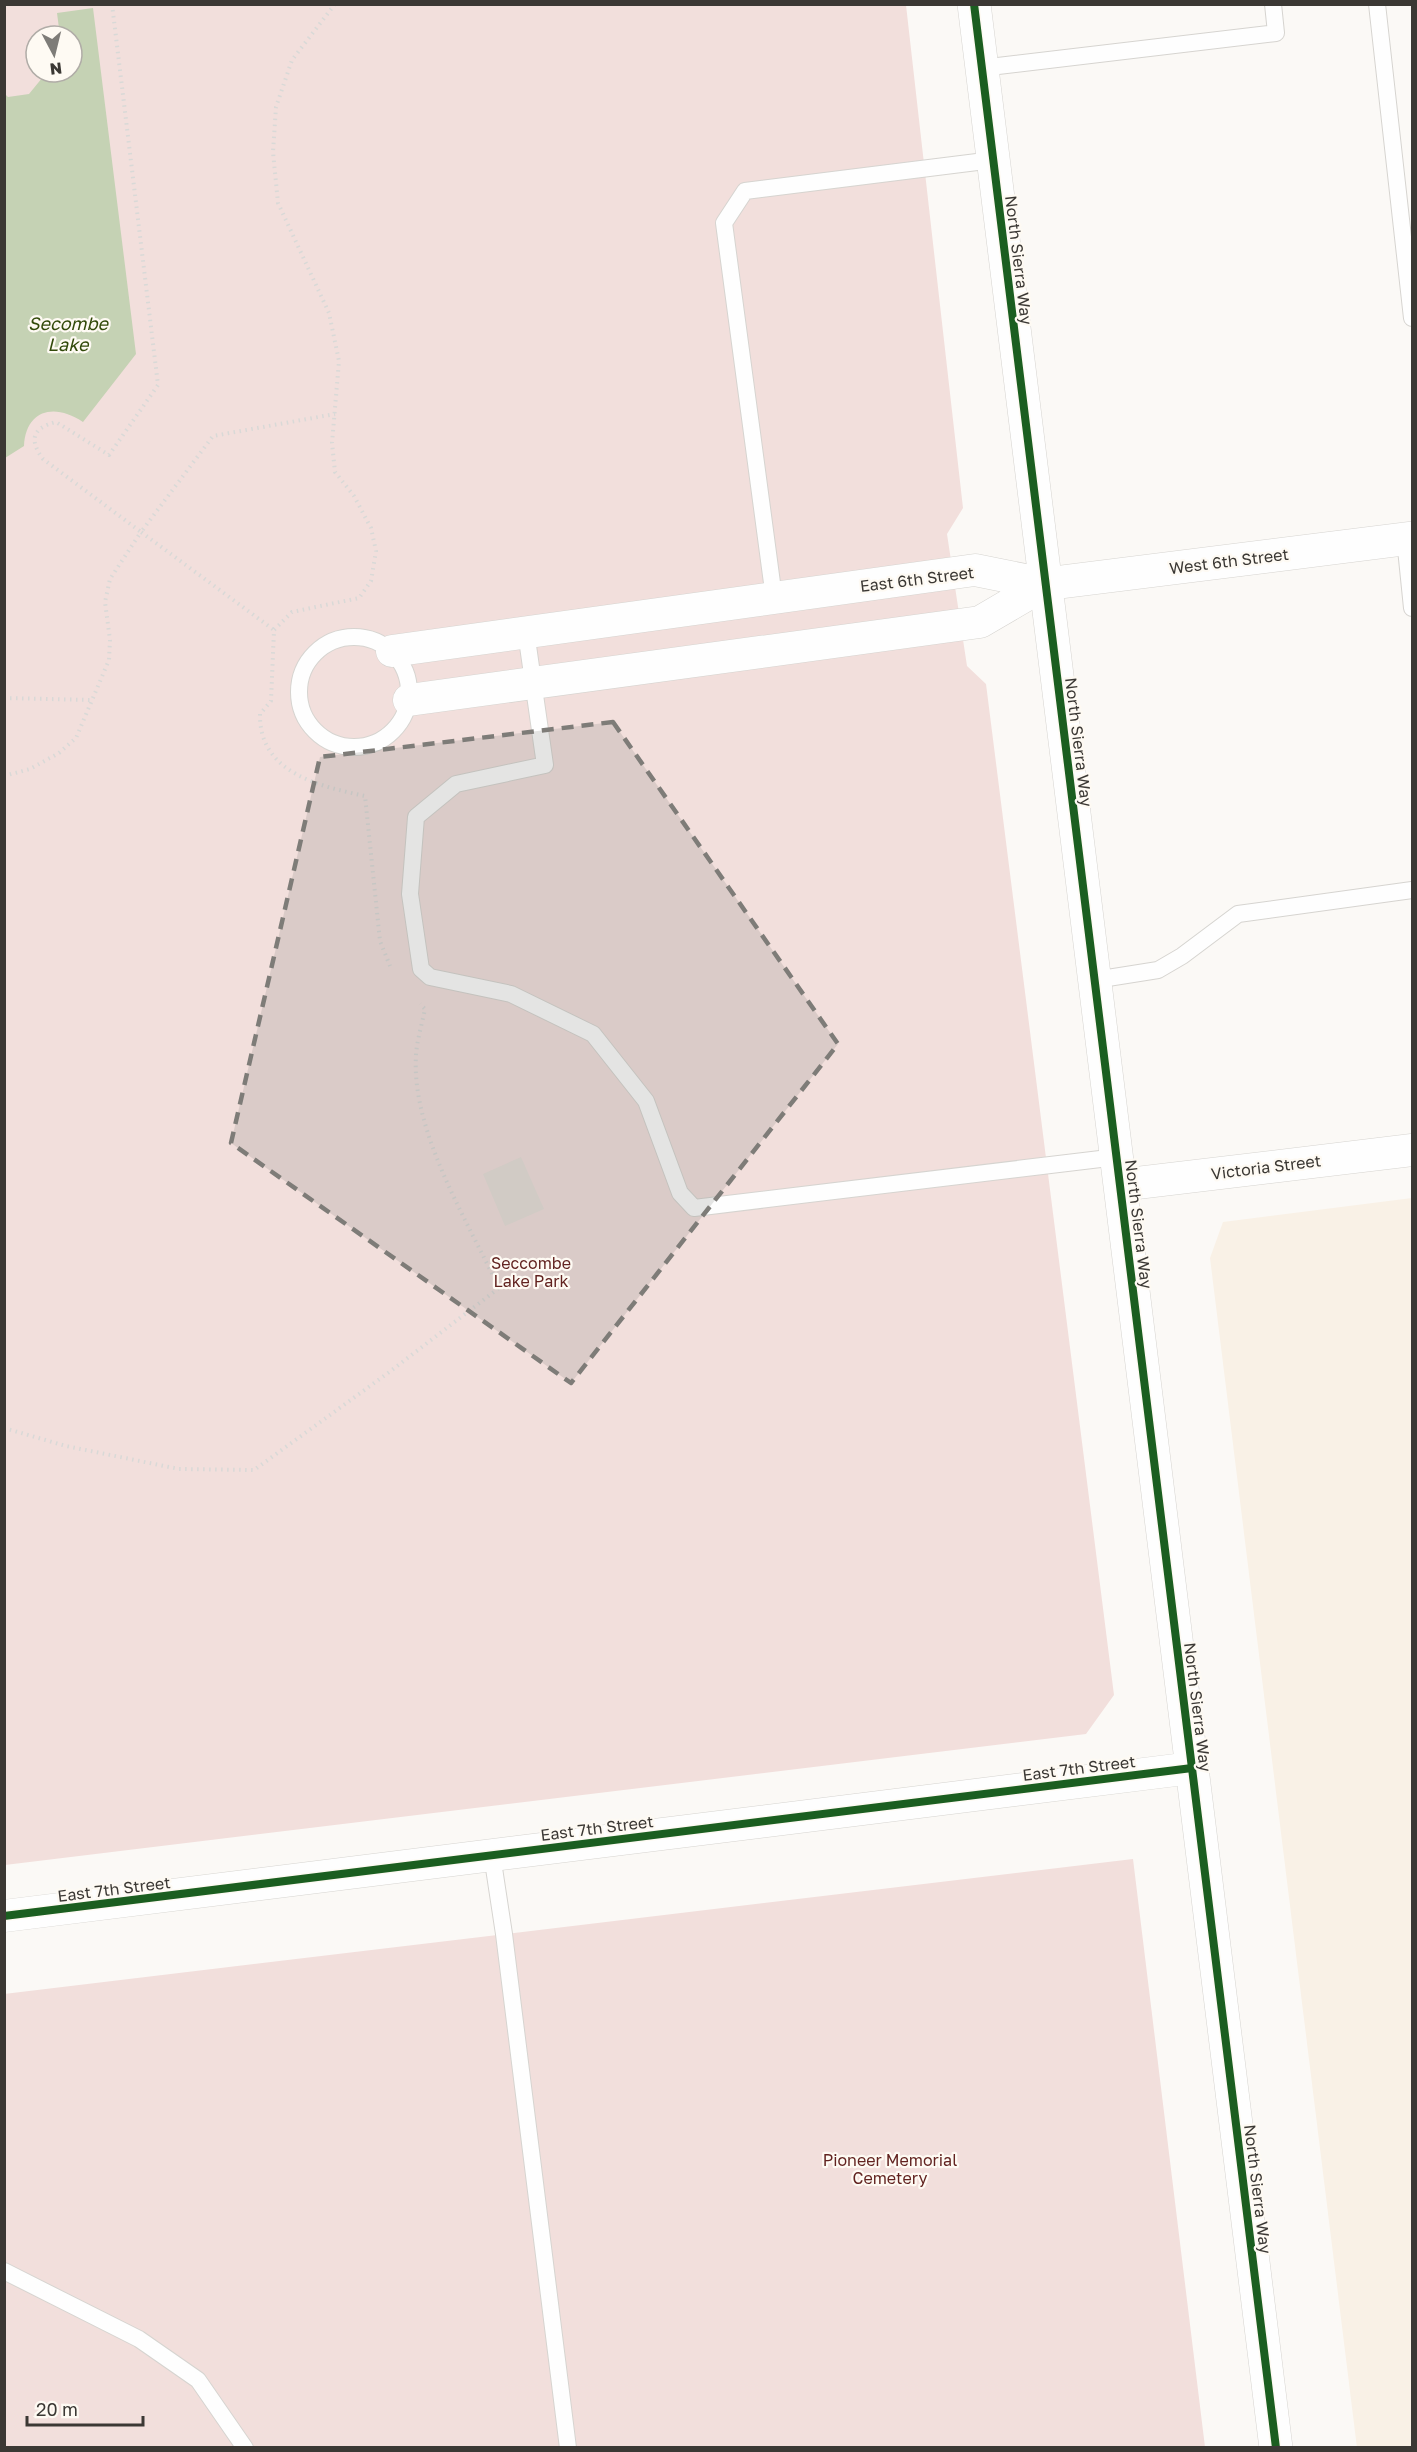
<svg xmlns="http://www.w3.org/2000/svg" width="1417" height="2452" viewBox="0 0 1417 2452" font-family="'Golos Text',sans-serif">
<style>
.built{fill:#f9f1e6}
.green{fill:#f2dfdc;fill-rule:evenodd}
.water{fill:#c5d2b4}
.building{fill:#e6dfd9}
.lines{fill:none;stroke-linecap:round;stroke-linejoin:round}
.service-casing{stroke:#d6d4d0;stroke-width:18}
.minor-casing{stroke:#d6d4d0;stroke-width:33}
.tertiary-casing{stroke:#d6d4d0;stroke-width:34}
.path{stroke:#d9d9d7;stroke-width:4;stroke-dasharray:1.5 4.5;stroke-linecap:butt}
.service{stroke:#fefefe;stroke-width:16}
.minor{stroke:#fefefe;stroke-width:32}
.tertiary{stroke:#fefefe;stroke-width:33}
.cycleway-casing{stroke:#fefaf3;stroke-width:11}
.cycleway{stroke:#1b5e20;stroke-width:8}
.marked{fill:#7e7c78;fill-opacity:0.2;stroke:#7e7c78;stroke-width:4.5;stroke-dasharray:12 8;stroke-linejoin:round}
.labels{text-anchor:middle;dominant-baseline:central;stroke-width:4.5;stroke-linejoin:round;paint-order:stroke}
.street-label{font-size:16px;fill:#3b3834;stroke:#fefaf3}
.park-label{font-size:16px;fill:#622320;stroke:#fefaf3}
.water-label{font-size:18px;font-style:italic;fill:#324a0a;stroke:#fefaf3}
</style>
<rect width="100%" height="100%" fill="#fbf9f6"/>
<path class="built" d="M1412 1198V2447L1357 2448 1210 1258 1223 1222Z"/>
<path class="green" d="M4 5H906L963 508 947 534 967 666 986 684 1114 1695 1086 1734 5 1865ZM36 36H72V72H36Z
M1133 1859 1205 2447H5L4 1994Z"/>
<path class="water" d="M93 8 136 354 83 422C55 403 26 409 24 446L5 458V94L8 97 29 94 47 72H72V36H60L57 13Z"/>
<path class="building" d="M521 1157 544 1209 505 1226 483 1174Z"/>
<g class="lines">
<g class="service-casing">
<path id="service" d="M1377 4 1412 318
M981 68 1276 33 1273 4
M1405 539 1412 608
M774 598 724 223 745 191 993 160
M526 632 545 765 456 784 416 817 410 894 421 969 430 977 511 994 593 1034 646 1101 680 1193 694 1208 1117 1157
M299 692a55 55 0 1 1 110 0a55 55 0 1 1-110 0Z
M1095 980 1158 970 1182 956 1238 914 1412 890
M492 1855 504 1934 568 2448
M4 2271 139 2339 198 2380 245 2448"/>
</g>
<g class="minor-casing">
<path id="minor" d="M392 651 975 570 1045 584
M409 700 980 622 1045 584
M1120 1185 1412 1150
M4 1916 1192 1768"/>
</g>
<g class="tertiary-casing">
<path id="tertiary" d="M974 4 1276 2448
M1045 584 1412 538"/>
</g>
<path class="path" d="M112 4 158 385 109 455 56 422C32 428 29 440 43 459L141 532 213 436 335 414
M335 4 292 60 276 107 273 152 278 203 329 313 339 361 332 443 335 472 354 496 371 528 376 551 371 581 359 598 292 612 274 630 271 701 260 714C259 773 319 786 365 796L380 941 390 966
M4 698 91 700
M4 776 30 769 59 753 76 738 109 660 110 640 105 602 110 579 141 532 274 630
M4 1428 66 1446 179 1469 254 1470 388 1373 499 1288C467 1220 411 1131 416 1055 417 1040 422 1024 425 1009L420 1004"/>
<use href="#service" class="service"/>
<use href="#minor" class="minor"/>
<use href="#tertiary" class="tertiary"/>
<g class="cycleway-casing">
<path id="cycleway" d="M974 4 1276 2448
M4 1916 1192 1768"/>
</g>
<use href="#cycleway" class="cycleway"/>
</g>
<path class="marked" d="M613 722 838 1044 571 1383 231 1143 320 757Z"/>
<g class="labels">
<g class="street-label">
<text transform="translate(1019 260) rotate(83)">North Sierra Way</text>
<text transform="translate(1229 561) rotate(-7)">West 6th Street</text>
<text transform="translate(917 579) rotate(-7)">East 6th Street</text>
<text transform="translate(1079 742) rotate(83)">North Sierra Way</text>
<text transform="translate(1266 1167) rotate(-7)">Victoria Street</text>
<text transform="translate(1139 1224) rotate(83)">North Sierra Way</text>
<text transform="translate(1198 1707) rotate(83)">North Sierra Way</text>
<text transform="translate(1079 1768) rotate(-7)">East 7th Street</text>
<text transform="translate(597 1828) rotate(-7)">East 7th Street</text>
<text transform="translate(114 1889) rotate(-7)">East 7th Street</text>
<text transform="translate(1258 2189) rotate(83)">North Sierra Way</text>
</g>
<g class="park-label">
<text x="531" y="1263">Seccombe<tspan x="531" dy="18">Lake Park</tspan></text>
<text x="890" y="2160">Pioneer Memorial<tspan x="890" dy="18">Cemetery</tspan></text>
</g>
<g class="water-label">
<text x="68" y="323">Secombe<tspan x="68" dy="21">Lake</tspan></text>
</g>
</g>
<rect width="1417" height="2452" fill="none" stroke="#3b3834" stroke-width="12"/>
<g transform="translate(54 54) rotate(173)"><circle r="28" fill="#fefaf3" stroke="#b0aca7" stroke-width="1.5"/>
<path d="M0-4.5L10 22L0 15L-10 22Z" fill="#7e7c78"/>
<text y="-9" font-size="16" font-weight="bold" text-anchor="middle" fill="#3b3834">N</text>
</g>
<path d="M27 2416v9h116v-9" fill="none" stroke="#3b3834" stroke-width="3"/>
<text x="36" y="2416" font-size="18" fill="#3b3834" stroke="#fefaf3" stroke-width="4.5" paint-order="stroke">20 m</text>
</svg>
